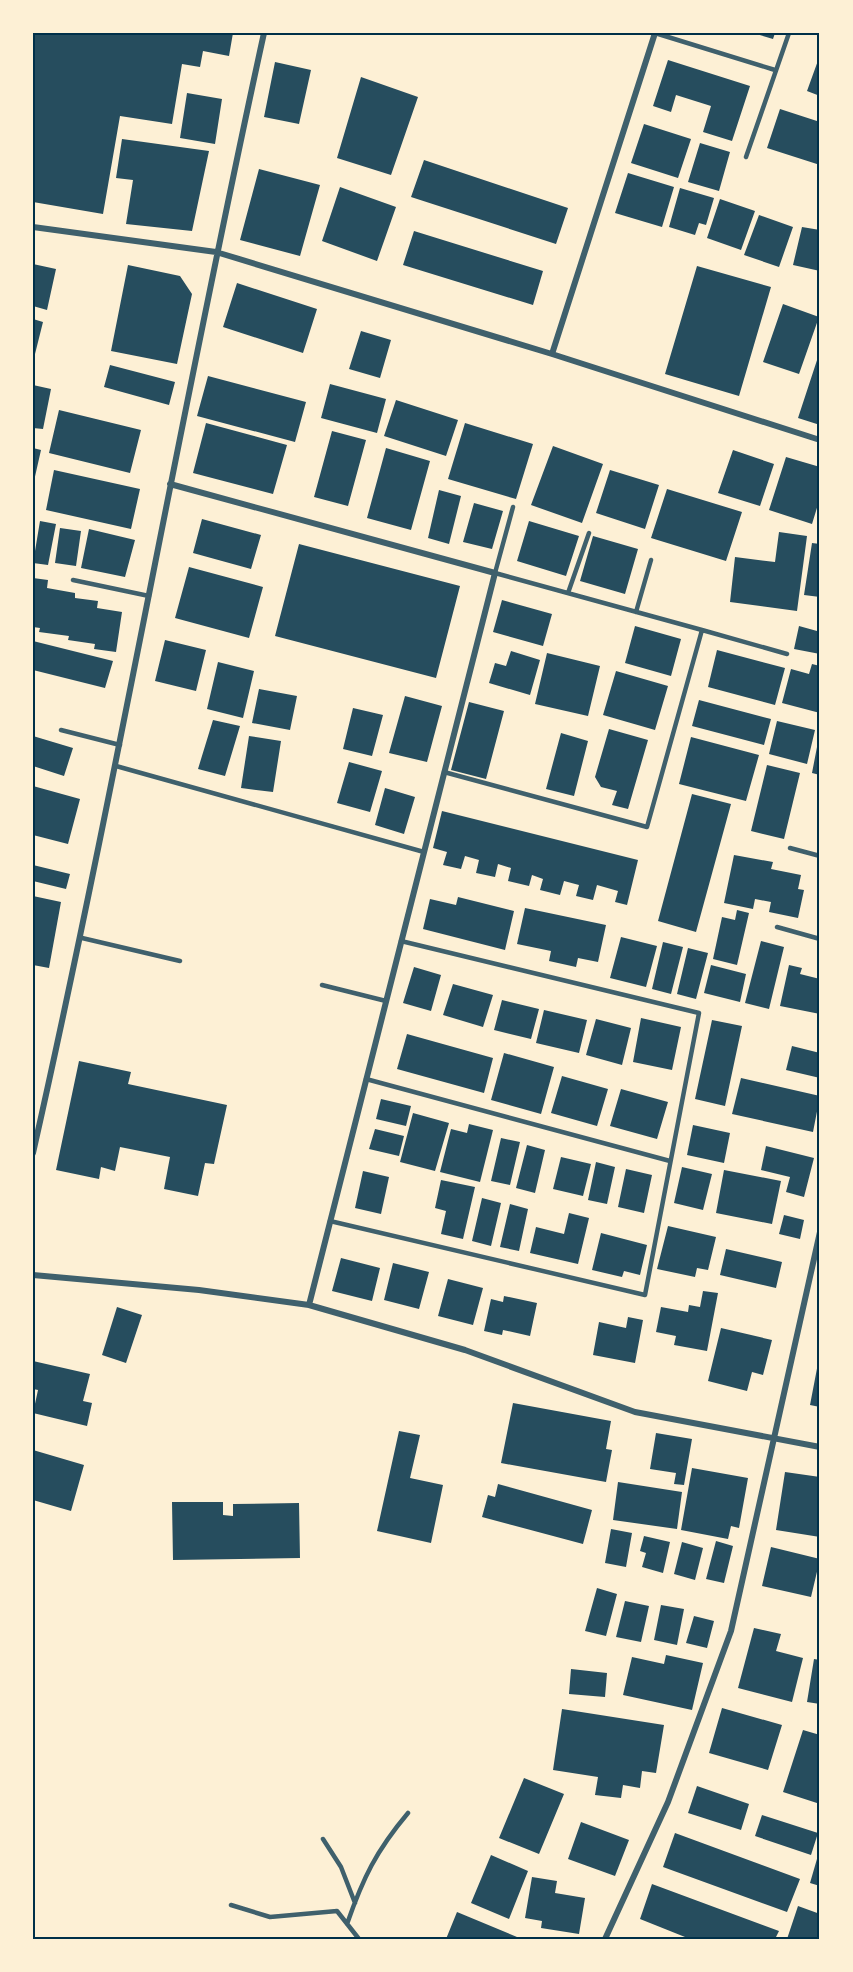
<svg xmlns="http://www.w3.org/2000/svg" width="853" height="1972" viewBox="0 0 853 1972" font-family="'Crimson Pro',serif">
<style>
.building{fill:#264d5e}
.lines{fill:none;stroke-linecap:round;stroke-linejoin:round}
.service{stroke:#3f606c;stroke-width:4.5}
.minor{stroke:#3f606c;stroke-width:6}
.neatline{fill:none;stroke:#003049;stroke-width:2}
</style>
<rect width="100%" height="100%" fill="#fdf0d5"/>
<path class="building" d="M33 33H233L229 56 203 51 200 67 182 64 172 124 120 116 103 214 33 202Z
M753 33H775L773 39Z
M820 55V96L807 91Z
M668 60 750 86 732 141 703 132 711 106 676 95 671 112 653 106Z
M275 62 311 70 299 124 264 117Z
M361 77 418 97 391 175 337 158Z
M187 93 222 99 215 144 180 138Z
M780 109 820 122V165L767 148Z
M644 124 691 139 678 178 631 163Z
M122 139 209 151 192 231 126 224 133 180 116 178Z
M700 143 730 152 719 191 688 182Z
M424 160 568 208 556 244 411 197Z
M259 169 320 185 300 256 240 240Z
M628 173 674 187 662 227 615 213Z
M340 187 396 207 377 261 322 241Z
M680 188 714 198 706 225 699 223 695 235 669 227Z
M720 199 755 211 741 250 707 238Z
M759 215 793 227 779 267 744 255Z
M802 227 820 230V271L793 265Z
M414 231 543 271 533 305 403 265Z
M33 264 56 269 47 310 33 306Z
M128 265 180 276 192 294 177 364 111 351Z
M697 266 771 287 739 396 665 374Z
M237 283 317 309 303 353 223 327Z
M783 304 819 317 799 374 763 362Z
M33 319 43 322 34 358H33Z
M361 331 391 340 380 378 349 369Z
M820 351V425L798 418Z
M110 365 175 382 169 405 104 387Z
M208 376 306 402 295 442 197 416Z
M330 384 386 399 377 433 321 418Z
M33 385 51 389 43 429 33 428Z
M396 400 458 420 446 456 384 436Z
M59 410 141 430 130 473 49 453Z
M206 423 287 445 273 494 193 473Z
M465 423 533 444 516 499 448 479Z
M332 431 366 440 348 506 314 497Z
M553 446 603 464 582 523 531 505Z
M33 448 41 450 34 481H33Z
M386 448 430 461 411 530 367 518Z
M733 450 774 464 760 506 718 493Z
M786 457 820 467V498L812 524 769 510Z
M54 470 140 489 131 529 46 510Z
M610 470 659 485 645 529 596 513Z
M667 489 742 512 726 561 651 538Z
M439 490 461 496 449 544 428 538Z
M474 503 503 511 492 549 463 542Z
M202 519 261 535 251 569 193 553Z
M40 521 56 524 48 565 33 563Z
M529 521 579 536 566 576 517 561Z
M60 528 81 531 76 566 55 563Z
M89 529 135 540 125 577 81 568Z
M779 532 807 536 797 611 730 602 735 557 775 562Z
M593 536 638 549 625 594 580 581Z
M812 543 820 544V597L804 595Z
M299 544 460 586 436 678 275 636Z
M189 567 263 587 249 638 175 618Z
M33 578 48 580 47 588 75 593V598L98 601 97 608 122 612 116 652 94 649 95 644 68 640 69 636 39 632 40 628 33 627Z
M502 600 552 614 543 646 493 632Z
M819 621 820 654 794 649 799 626 817 631Z
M635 626 681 639 671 676 625 663Z
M165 640 206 650 196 691 155 681Z
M33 641 113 661 105 688 33 670Z
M717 650 785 668 775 705 708 687Z
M511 651 540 660 530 695 489 683 495 663 506 666Z
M547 653 600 666 588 716 535 704Z
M218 662 254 671 243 718 207 709Z
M812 664 820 666V713L782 703 791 669 809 674Z
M616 671 668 686 655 730 603 715Z
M259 689 297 696 290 730 252 723Z
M405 696 442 706 427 762 389 753Z
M699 700 771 719 764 745 692 726Z
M469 702 504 711 486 779 451 770Z
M353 708 383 715 372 756 343 749Z
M213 720 240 726 225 776 198 769Z
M777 721 815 730 807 764 769 754Z
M609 729 648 740 628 809 612 805 617 791 601 787 595 777Z
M561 733 588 741 574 796 546 789Z
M33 736 73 748 64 776 33 766Z
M249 736 281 741 273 792 241 788Z
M691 737 759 755 746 801 679 784Z
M817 747H820V775L812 773Z
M349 762 382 771 370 812 337 803Z
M767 765 800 773 784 839 751 831Z
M33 786 80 799 68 844 33 835Z
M385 788 415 797 404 834 375 825Z
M692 794 731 804 696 932 658 921Z
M442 811 638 860 627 905 615 902 618 891 597 885 593 900 576 896 579 885 564 881 560 895 540 890 543 879 532 875 529 886 508 881 511 868 498 864 495 877 476 873 479 860 465 856 461 869 443 865 447 852 433 848Z
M734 855 773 862 771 869 801 875 798 889 804 890 798 918 769 912 771 902 755 899 753 909 724 903Z
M33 865 70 874 66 889 33 881Z
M33 896 61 902 49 968 33 965Z
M458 897 514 911 505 950 423 929 430 899 456 905Z
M525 908 606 925 598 962 578 958 576 967 549 961 551 951 517 944Z
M737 910 749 913 737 965 713 959 722 917 735 920Z
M621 937 657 946 646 987 610 978Z
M761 941 784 947 769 1009 745 1003Z
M663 942 683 947 671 994 652 989Z
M688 948 708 953 696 999 677 994Z
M711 965 746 974 740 1002 704 993Z
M789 965 802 968 800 974 820 979V1014L780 1006Z
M414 967 441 975 431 1011 403 1003Z
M453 984 493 995 483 1027 443 1015Z
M502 1000 539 1009 531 1039 494 1030Z
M544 1010 587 1020 579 1053 536 1043Z
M641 1018 681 1027 672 1070 633 1062Z
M596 1019 631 1028 622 1065 586 1055Z
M712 1020 742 1026 725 1106 695 1099Z
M407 1034 493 1058 484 1093 397 1069Z
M792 1046 820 1053V1078L786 1070Z
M504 1053 554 1067 541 1114 491 1100Z
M79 1061 131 1072 128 1084 227 1105 214 1164 205 1163 198 1196 164 1189 170 1157 120 1147 115 1171 101 1167 99 1179 56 1170Z
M562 1076 608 1089 597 1126 551 1113Z
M741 1078 820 1096 813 1132 732 1114Z
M621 1089 668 1102 657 1139 610 1126Z
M381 1099 411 1106 406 1126 376 1119Z
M413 1113 449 1123 435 1171 400 1162Z
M469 1124 493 1130 480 1182 440 1172 451 1129 467 1133Z
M693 1125 730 1133 724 1163 687 1155Z
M375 1129 404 1136 399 1156 369 1149Z
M501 1138 520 1142 510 1185 491 1181Z
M527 1145 545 1150 535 1193 516 1188Z
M766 1146 814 1158 804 1197 786 1192 790 1177 761 1170Z
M561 1157 591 1164 583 1196 553 1189Z
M596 1162 615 1167 607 1204 588 1200Z
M682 1167 712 1174 703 1210 674 1203Z
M626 1169 652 1175 644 1213 618 1207Z
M724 1170 781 1181 772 1224 716 1213Z
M363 1171 389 1177 381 1214 355 1208Z
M441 1180 475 1187 463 1239 441 1234 446 1211 435 1208Z
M482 1198 501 1203 491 1246 472 1241Z
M510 1204 528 1209 519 1251 500 1247Z
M569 1213 589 1218 578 1264 530 1253 536 1227 564 1234Z
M784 1215 804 1220 800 1239 779 1234Z
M668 1226 716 1237 708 1270 697 1268 695 1277 657 1269Z
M601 1233 647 1245 640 1275 624 1271 622 1277 592 1270Z
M726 1249 782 1262 776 1288 720 1275Z
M341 1258 380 1268 372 1301 332 1291Z
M393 1263 429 1272 419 1309 384 1300Z
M448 1279 483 1288 473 1325 438 1316Z
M703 1291 718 1293 707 1351 674 1345 676 1336 656 1332 661 1307 688 1312 689 1305 700 1307Z
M504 1296 537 1303 530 1336 503 1330 502 1335 484 1331 491 1299 503 1302Z
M117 1307 142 1315 126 1363 102 1355Z
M628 1317 643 1320 635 1363 593 1355 599 1322 626 1328Z
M721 1328 772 1340 763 1375 752 1372 747 1391 708 1381Z
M819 1358H820V1407L810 1405Z
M33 1361 90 1374 83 1401 92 1403 87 1426 33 1413 38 1390 33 1389Z
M513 1403 611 1421 606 1449 612 1450 606 1482 501 1463Z
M399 1431 420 1435 410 1478 443 1485 431 1543 377 1531Z
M656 1433 692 1439 684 1485 674 1484 676 1473 650 1469Z
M33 1450 84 1465 71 1511 33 1500Z
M692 1468 748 1478 739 1528 731 1526 728 1539 681 1530Z
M785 1472 820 1477V1537L776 1530Z
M618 1482 682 1492 677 1529 613 1520Z
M498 1484 592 1510 583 1544 482 1517 488 1495 495 1497Z
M172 1502H223V1515L233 1516V1504L299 1503 300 1558 173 1560Z
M611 1529 632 1533 626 1567 605 1563Z
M644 1536 670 1542 663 1573 642 1567 646 1553 640 1551Z
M716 1541 733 1546 724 1583 706 1579Z
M682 1542 703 1548 695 1580 674 1574Z
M771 1547 820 1559 811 1597 762 1586Z
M597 1588 617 1594 606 1636 585 1631Z
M625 1601 649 1606 641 1642 616 1637Z
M661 1605 684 1609 677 1645 654 1640Z
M694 1616 714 1621 707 1648 686 1643Z
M754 1628 781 1634 776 1651 803 1658 792 1702 738 1688Z
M666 1655 703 1663 692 1710 623 1695 632 1657 664 1664Z
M814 1659 820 1660V1704L807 1702Z
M571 1669 607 1673 605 1697 569 1694Z
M722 1708 782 1725 768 1770 709 1753Z
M562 1709 664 1725 656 1773 642 1771 640 1788 623 1785 621 1798 595 1795 598 1777 553 1770Z
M803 1730 820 1735V1804L783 1792Z
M524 1778 564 1794 539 1854 499 1838Z
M697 1786 749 1804 741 1830 688 1813Z
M762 1815 818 1833 811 1855 755 1836Z
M581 1822 629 1840 615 1876 568 1859Z
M675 1833 800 1879 787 1912 663 1867Z
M819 1852H820V1886L810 1883Z
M491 1855 528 1871 509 1919 471 1903Z
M532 1877 557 1881 555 1893 585 1898 579 1934 541 1928 542 1921 525 1918Z
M652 1884 779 1931 775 1939H690L640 1919Z
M798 1906 820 1914V1939H787Z
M457 1912 517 1937 446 1939Z"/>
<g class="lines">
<path class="service" d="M655 33 775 70
M746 157 789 33
M73 580 149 596
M568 593 589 533
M636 612 651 560
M702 630 787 654
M61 730 120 745
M116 766 424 852
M444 772 647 827 702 630 495 573 513 507
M790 848 820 856
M777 927 820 939
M82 938 180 961
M322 985 386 1001
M366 1079 670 1161
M330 1221 645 1295 699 1013 401 941
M323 1839 341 1867 355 1903
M231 1905 270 1917 337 1911 359 1939
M347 1924C363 1878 376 1851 408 1813"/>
<path class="minor" d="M33 227 216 252 552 354 820 440
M552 354 655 33
M170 484 495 573 309 1305
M33 1153C117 781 182 405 264 33
M33 1275 199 1290 309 1305 465 1350 635 1412 820 1447
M605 1939 668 1802 731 1631 820 1232"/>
</g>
<rect width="853" height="1972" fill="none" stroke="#fdf0d5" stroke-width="69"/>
<rect x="34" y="34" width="784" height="1904" class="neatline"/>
</svg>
